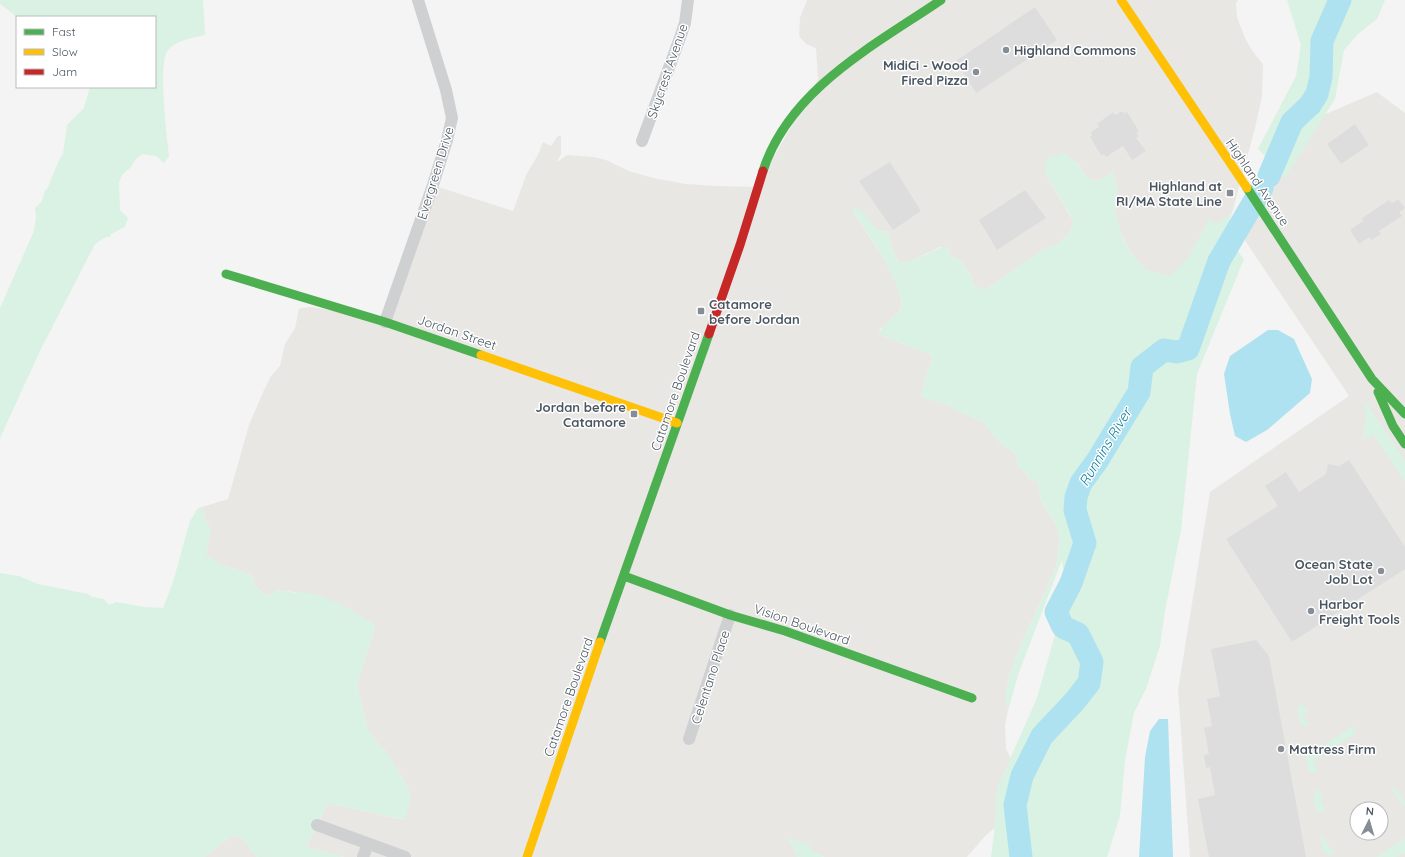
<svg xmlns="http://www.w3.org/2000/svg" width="1405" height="857" viewBox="0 0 1405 857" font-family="Quicksand,sans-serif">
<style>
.commercial{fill:#e8e7e3;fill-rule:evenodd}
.green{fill:#d9f2e3}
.water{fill:#aee2f0}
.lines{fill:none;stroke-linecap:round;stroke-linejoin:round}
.river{stroke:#aee2f0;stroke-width:23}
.building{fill:#ddddde}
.street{stroke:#ced0d2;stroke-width:12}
.fast{stroke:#4caf50;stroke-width:9}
.slow{stroke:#ffc107;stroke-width:9}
.jam{stroke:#c62828;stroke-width:9}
.poi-dot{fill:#868d94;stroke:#fff;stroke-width:1.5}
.labels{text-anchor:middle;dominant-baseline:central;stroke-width:3;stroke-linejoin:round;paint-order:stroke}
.poi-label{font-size:13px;font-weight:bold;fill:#4a5661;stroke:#fff;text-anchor:start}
.street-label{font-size:13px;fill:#4a5661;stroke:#fff}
.water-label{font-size:14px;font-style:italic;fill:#0c7c9b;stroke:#fff}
</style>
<rect width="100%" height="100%" fill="#f4f4f4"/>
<path class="commercial" d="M807 0H1238L1236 3 1237 17 1245 38 1253 52 1263 64 1262 96 1255 128 1232 213 1211 228 1195 269 1170 277 1146 270 1129 250 1121 234 1115 213 1117 186 1112 172 1099 181 1090 179 1085 175 1080 166 1076 162 1047 177 1073 220V226L1068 235 1056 245 1047 247 986 289H981L973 285 971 276 961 261 951 256 948 249 940 247 909 262 899 263 892 248 888 232 877 230 852 210 884 259 897 283 901 300V307L897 316 891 318 890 322 881 328 878 334 930 354 932 359 924 381 921 397 948 405 958 411 983 422 1001 444 1015 453 1019 468 1026 473 1029 479 1038 482 1041 501 1056 525 1060 538 1056 567 1017 654 1009 677 1005 697 1008 711 1005 725 1006 749 1017 771 1008 816 985 836 967 857H824L788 839 798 857H344L306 847 328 803 404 820 411 796 403 779 385 750 380 746 368 730 357 686 358 679 373 634 375 625 321 596 279 590 267 596 257 588 251 575 222 565 205 555 211 529 205 521 202 507 228 499 249 425 264 390 271 376 280 366 285 344 295 328 299 309 301 308 311 307 386 319 432 185 513 211 527 173 538 155 543 142 551 146 557 137 561 135V154L557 162 567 155 594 157 606 160 629 171 653 178 686 184 718 186 757 187 818 79 816 48 806 44 799 36 800 18Z
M1377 92 1405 113V857H1190L1178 690 1210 492 1349 396 1236 227 1314 119ZM1357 809H1381V833H1357Z
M233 835 241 837 257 857H204Z"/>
<path class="green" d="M0 0H203L205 35C193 38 174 40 167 52 158 66 167 136 169 156L164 163 156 156 142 154 135 160 131 167 122 175 119 183 120 210 128 218 125 227 111 234 110 237H106L95 244 40 351 0 438V308L34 231 36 217 35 208 42 201 45 191 48 187 59 160 63 154 67 125 84 108 90 87H155V17H17L0 4Z
M1287 0H1385L1377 19 1358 34 1344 50 1335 99 1285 178 1258 149 1296 76 1301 45Z
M1061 152 1068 155 1080 166 1085 175 1090 179 1099 181 1112 172 1117 186 1115 213 1121 234 1129 250 1146 270 1171 276 1187 259 1210 218 1216 224 1232 213 1224 235 1244 259 1197 374 1181 530 1165 611 1160 646 1146 689 1134 713 1125 760 1120 816 1107 857H991L994 834 997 788 1037 698 1058 624 1065 582 1062 560 1019 672 1008 711 1005 697 1009 677 1017 654 1056 567 1060 540 1056 525 1041 501 1038 482 1029 479 1026 473 1019 468 1015 453 1001 444 983 422 958 411 948 405 921 397 924 381 932 359 930 354 878 334C881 328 887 323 892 318 896 314 899 315 901 307 906 287 864 228 852 210L855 208 862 210 873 225 877 230 888 232 892 248 899 263C918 262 929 250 946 246L951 256 961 261 971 276 973 285 981 289H986L1047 247 1056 245 1068 235 1073 226V220L1070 214 1047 177 1044 170 1047 158 1058 155Z
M1364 399 1405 461V482L1373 434 1365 439H1363L1366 416Z
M202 507 205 521 211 529 206 555 222 565 251 575 257 588 267 596 279 590 297 593 299 591 321 596 348 608 375 625 373 634 358 679 357 686 368 730 380 746 385 750 403 779 411 796 405 820 328 803 306 847 344 857H257L241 837 233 835 204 857H0V573L19 576 38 584 88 594 92 597 104 599 109 605 116 602 144 607 163 608 173 582 190 521 198 508Z
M1302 703 1308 712 1303 715 1309 725 1306 727 1300 723 1297 709Z
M1353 726 1357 732 1313 761 1318 771 1314 773 1309 771C1307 763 1302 748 1308 742L1314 752Z
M1392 787H1395L1405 802V806L1402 805 1391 788Z
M1318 789 1324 798 1320 801 1326 810 1322 813C1314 812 1312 798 1315 791Z
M1321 834 1334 853 1331 855 1326 854 1323 851 1320 836Z
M789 838 810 845 811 850 824 857H798L788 839Z
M1405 838V854L1395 857H1376Z"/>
<path class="water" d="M1268 330H1278L1294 339 1312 379 1310 393 1267 430 1246 442 1235 436 1230 414 1224 374 1230 356Z
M1159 719H1168L1173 857H1139L1145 757 1150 731Z"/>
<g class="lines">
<path class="river" d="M1269 176 1292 122 1310 105 1317 94 1321 77 1322 41 1340 0
M1021 857 1015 805 1022 776 1042 736 1074 702 1089 683 1092 662 1078 634 1063 627 1056 612 1071 583 1085 543 1075 510 1076 497 1081 483 1097 461 1139 392 1142 367 1164 350 1177 352 1188 349 1219 261 1262 188"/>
</g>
<path class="building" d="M1035 7 1057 40 976 93 956 61Z
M1123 111 1124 114 1127 112 1139 131 1136 133 1139 136 1136 138 1146 151 1132 160 1123 146 1106 157 1104 154 1101 155 1090 137 1092 135 1091 132 1099 127 1097 124 1113 112 1115 115Z
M1355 124 1369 145 1341 164 1327 144Z
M890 162 921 211 893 230 859 181Z
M1025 190 1046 218 997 250 979 220Z
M1398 199 1405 208 1399 212 1402 216 1379 231 1381 234 1371 240 1369 237 1359 244 1350 230 1363 221 1361 219 1389 200 1393 203Z
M1349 460 1405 547V569L1292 642 1226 539 1278 506 1265 486 1286 472 1299 492 1326 474 1328 464 1339 466Z
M1256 640 1269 656 1306 857H1209L1198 799 1215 795 1210 767 1206 768 1204 755 1209 754 1204 728 1212 726 1207 699 1220 696 1211 649Z"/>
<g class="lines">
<path class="street" d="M642 141 681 35 685 23 688 0
M385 322 432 188 447 140 452 118 446 90 418 0
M689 739 730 615
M317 825 405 857
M363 857 368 844"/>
<path class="fast" d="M763 171C789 89 875 45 941 0
M1247 188 1372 379 1405 414
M226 274 385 322 481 355
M1378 392 1393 426 1405 444
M624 576 730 615 785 631 972 698
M600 642 709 334"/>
<path class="slow" d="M1121 0 1247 188
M481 355 677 423
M527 857 600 642"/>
<path class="jam" d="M709 334 740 245 763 171"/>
</g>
<g class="poi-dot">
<circle cx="1006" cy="50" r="4"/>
<circle cx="976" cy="72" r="4"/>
<rect x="1226" y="189" width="8" height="8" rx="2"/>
<rect x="697" y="307" width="8" height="8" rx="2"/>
<rect x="630" y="410" width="8" height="8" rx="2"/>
<circle cx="1381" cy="571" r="4"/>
<circle cx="1311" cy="611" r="4"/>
<circle cx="1281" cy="749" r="4"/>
</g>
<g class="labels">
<g class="poi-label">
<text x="1014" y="50">Highland Commons</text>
<text x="968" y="65" text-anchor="end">MidiCi - Wood<tspan x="968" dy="15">Fired Pizza</tspan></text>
<text x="1222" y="186" text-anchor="end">Highland at<tspan x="1222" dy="15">RI/MA State Line</tspan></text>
<text x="709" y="304">Catamore<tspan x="709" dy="15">before Jordan</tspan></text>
<text x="626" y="407" text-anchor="end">Jordan before<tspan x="626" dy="15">Catamore</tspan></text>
<text x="1373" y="564" text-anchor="end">Ocean State<tspan x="1373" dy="15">Job Lot</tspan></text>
<text x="1319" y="604">Harbor<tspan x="1319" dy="15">Freight Tools</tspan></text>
<text x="1289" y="749">Mattress Firm</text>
</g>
<g class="street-label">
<text transform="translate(667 71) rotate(-71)">Skycrest Avenue</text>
<text transform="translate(435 173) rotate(-73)">Evergreen Drive</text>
<text transform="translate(1258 182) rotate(56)">Highland Avenue</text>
<text transform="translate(457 332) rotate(19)">Jordan Street</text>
<text transform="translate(675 391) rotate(-71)">Catamore Boulevard</text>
<text transform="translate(802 624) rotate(19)">Vision Boulevard</text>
<text transform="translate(710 677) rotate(-72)">Celentano Place</text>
<text transform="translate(568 697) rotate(-71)">Catamore Boulevard</text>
</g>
<g class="water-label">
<text transform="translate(1105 447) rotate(-59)">Runnins River</text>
</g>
</g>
<rect x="16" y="16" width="140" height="72" fill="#ffffff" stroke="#b7bbc0"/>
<rect x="24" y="29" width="20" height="6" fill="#4caf50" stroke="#b7bbc0"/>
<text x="52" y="36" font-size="12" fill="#4a5661">Fast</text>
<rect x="24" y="49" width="20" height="6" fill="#ffc107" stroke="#b7bbc0"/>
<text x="52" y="56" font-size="12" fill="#4a5661">Slow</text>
<rect x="24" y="69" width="20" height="6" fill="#c62828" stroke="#b7bbc0"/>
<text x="52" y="76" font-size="12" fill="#4a5661">Jam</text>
<g transform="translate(1369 821) rotate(5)"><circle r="19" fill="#ffffff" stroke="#b7bbc0"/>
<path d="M0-3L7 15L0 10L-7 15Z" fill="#868d94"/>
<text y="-6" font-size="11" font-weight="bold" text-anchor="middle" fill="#4a5661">N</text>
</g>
</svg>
